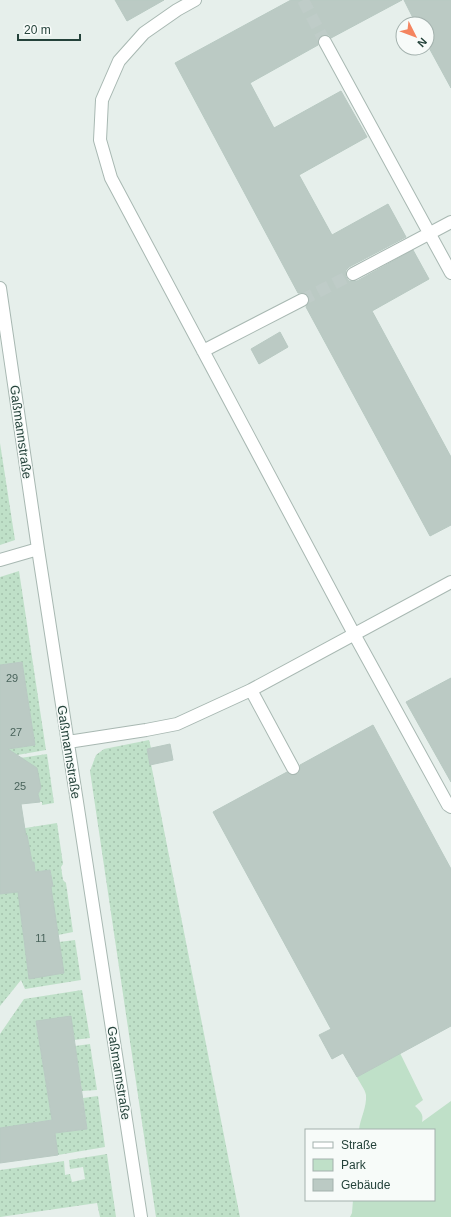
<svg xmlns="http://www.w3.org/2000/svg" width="451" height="1217" viewBox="0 0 451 1217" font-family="Helvetica,sans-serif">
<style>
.grass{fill:url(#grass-dots)}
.green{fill:#bfe0c8}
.building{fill:#bbcac4;stroke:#b8c9c2}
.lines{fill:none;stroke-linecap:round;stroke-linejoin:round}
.minor-tunnel{stroke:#bfccc8;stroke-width:12;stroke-dasharray:12 6;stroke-linecap:butt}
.minor-casing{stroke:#a8b8b2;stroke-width:14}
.minor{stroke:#fff;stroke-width:12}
.labels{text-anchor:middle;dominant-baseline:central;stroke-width:3;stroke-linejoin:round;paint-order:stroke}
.number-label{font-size:11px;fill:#4a645c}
.street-label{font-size:13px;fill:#24423a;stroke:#f7fbf9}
</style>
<defs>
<pattern id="grass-dots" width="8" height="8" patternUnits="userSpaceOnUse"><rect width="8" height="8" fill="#bfe0c8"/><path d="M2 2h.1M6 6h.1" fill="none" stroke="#a4c1ad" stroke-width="1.8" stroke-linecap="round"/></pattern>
</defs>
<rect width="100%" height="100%" fill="#e6efeb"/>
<path class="grass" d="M0 443 15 540 0 545Z
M19 571 46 750 0 758V750L35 745 22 662 0 665V577Z
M149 740 151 748 147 749 150 764H151L240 1217H156L90 771 96 755 104 749Z
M47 754 54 803 42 805V802H40L38 794 41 788 0 761Z
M57 823 63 864 61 867 63 880 66 883 73 932 58 935 53 903 20 908 29 978 63 973 59 942 75 940 81 980 25 989 21 980 0 1006V894L53 886 50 870 35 872 34 862H32L27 836 0 840V832Z
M82 990 90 1038 74 1040 36 1022 52 1120 0 1128V1034L24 999Z
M90 1044 97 1090 82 1091 75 1046Z
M98 1096 105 1147 58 1155 55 1133 87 1129 83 1098Z
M107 1154 116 1217H100L97 1203 0 1217V1170L64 1161 65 1175 70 1174 72 1182 85 1179 83 1167 70 1169 69 1160Z"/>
<path class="green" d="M400 1053 423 1100 415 1106C420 1111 424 1114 422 1122L451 1101V1217H350L352 1213 353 1200H434V1130H359C360 1119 367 1107 366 1095 365 1089 359 1082 357 1077Z"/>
<path class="building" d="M115 0H164L127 21Z
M291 0H402L331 38 329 35H322L318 38V45L250 83 274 128 341 91 367 137 299 175 332 235 388 204 406 237 349 267 346 270V277L349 281H357L413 250 429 279 372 311 451 457V525L430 536 306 307 309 301 308 296 303 293H298L175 63Z
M404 0H451V88L427 44V24H416Z
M280 332 288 347 259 364 251 349Z
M22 662 35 745 8 749 37 768 41 788 38 794 40 802 21 804 26 836 27 835 32 862H34L35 872 50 870 53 886 51 887 64 973 29 979 18 892 0 894V665Z
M451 678V782L406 702Z
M373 725 451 869V1026L357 1077 343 1053 332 1059 319 1035 331 1029 213 812 287 772 292 775 297 774 300 769V765Z
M170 744 173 760 150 765 147 749Z
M71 1016 87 1129 55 1133 58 1155 0 1163V1128L52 1120 36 1021Z"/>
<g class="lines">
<path class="minor-tunnel" d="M303 0 325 42
M302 300 353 274"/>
<g class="minor-casing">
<path id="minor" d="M195 0 177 10 144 33 119 61 102 100 100 140 111 178 354 634 448 805 451 807
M325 42 451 273
M353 274 451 222
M0 288 38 549 141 1217
M203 351 302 300
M0 560 38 549
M251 690 293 768
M68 742 146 730 177 724 251 690 451 582"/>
</g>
<use href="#minor" class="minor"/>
</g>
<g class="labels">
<g class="number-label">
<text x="12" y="678">29</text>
<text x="16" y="732">27</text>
<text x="20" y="786">25</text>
<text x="41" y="938">11</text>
</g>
<g class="street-label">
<text transform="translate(21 432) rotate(82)">Gaßmannstraße</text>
<text transform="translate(69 752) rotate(81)">Gaßmannstraße</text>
<text transform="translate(119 1073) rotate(81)">Gaßmannstraße</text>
</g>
</g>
<rect x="305" y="1129" width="130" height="72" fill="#f7fbf9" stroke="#a3b1ad"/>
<rect x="313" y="1142" width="20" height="6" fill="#ffffff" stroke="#a3b1ad"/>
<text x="341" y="1149" font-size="12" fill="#24423a">Straße</text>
<rect x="313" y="1159" width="20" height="12" fill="#bfe0c8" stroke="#a3b1ad"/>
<text x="341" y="1169" font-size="12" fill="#24423a">Park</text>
<rect x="313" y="1179" width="20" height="12" fill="#bbcac4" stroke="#a3b1ad"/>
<text x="341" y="1189" font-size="12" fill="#24423a">Gebäude</text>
<g transform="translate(415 36) rotate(132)"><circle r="19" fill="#f7fbf9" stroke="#a3b1ad"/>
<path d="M0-3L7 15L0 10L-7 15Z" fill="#f4845f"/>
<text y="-6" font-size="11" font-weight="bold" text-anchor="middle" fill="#24423a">N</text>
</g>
<path d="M18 34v6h62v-6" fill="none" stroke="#24423a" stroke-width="2"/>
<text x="24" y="34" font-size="12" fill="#24423a" stroke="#f7fbf9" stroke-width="3" paint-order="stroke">20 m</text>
</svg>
